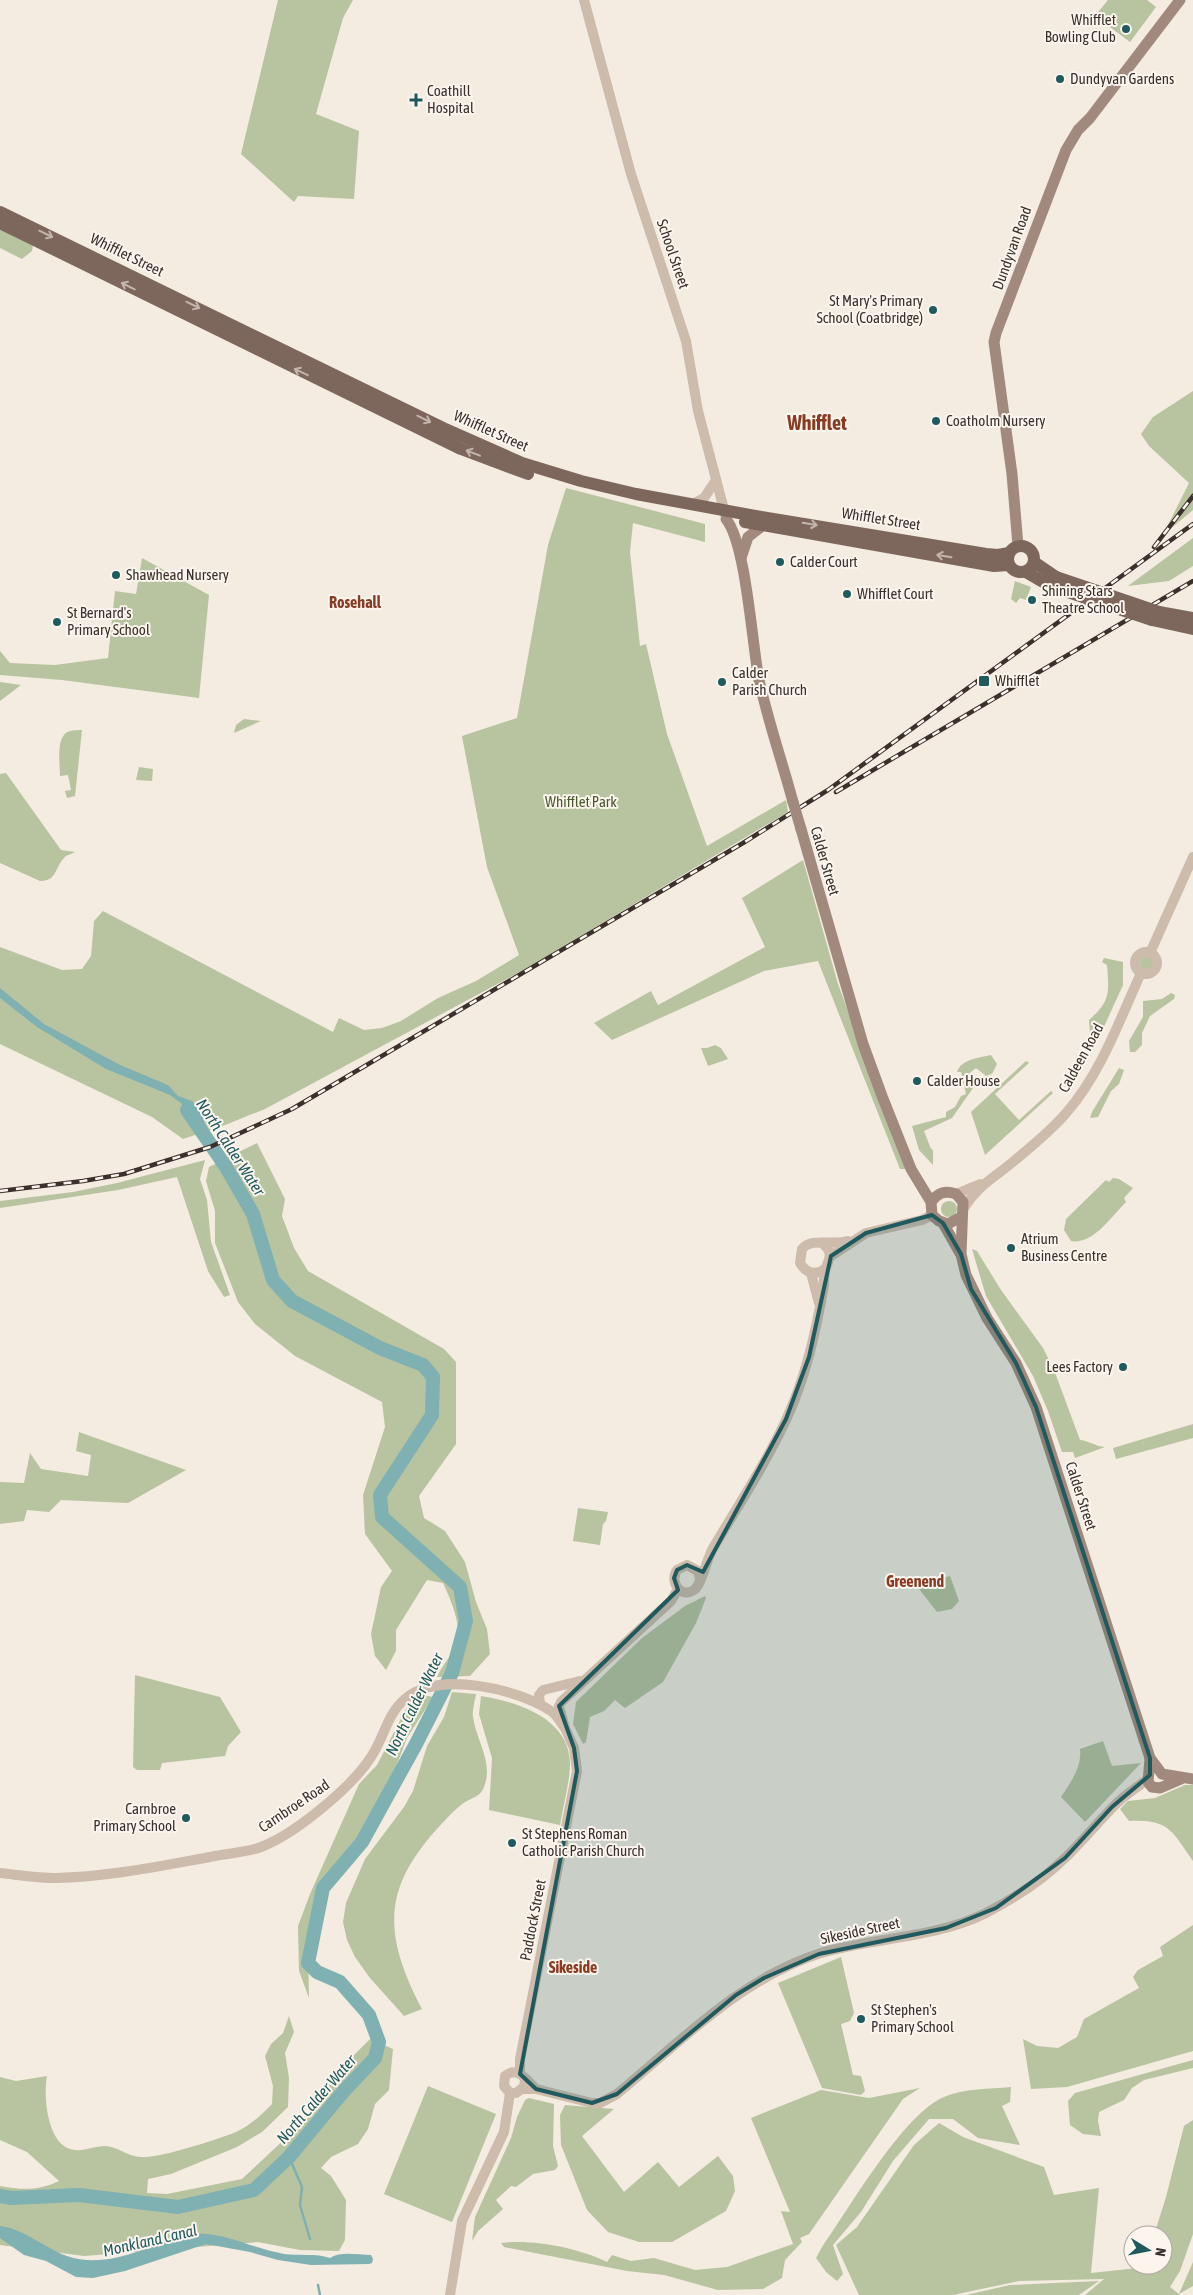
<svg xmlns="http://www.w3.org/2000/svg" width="1193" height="2295" viewBox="0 0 1193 2295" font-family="'Asap Condensed',sans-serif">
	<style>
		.green { fill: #b8c4a0 }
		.water { fill: #7fb0b2 }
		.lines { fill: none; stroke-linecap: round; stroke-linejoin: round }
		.stream { stroke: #7fb0b2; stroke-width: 2.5 }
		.river { stroke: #7fb0b2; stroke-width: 14 }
		.tertiary { stroke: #cdbbac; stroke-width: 10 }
		.secondary { stroke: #a18a7d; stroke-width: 11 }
		.primary { stroke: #7d675c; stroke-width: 12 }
		.rail-casing { stroke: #3b302b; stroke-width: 4.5 }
		.rail { stroke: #fbf5ee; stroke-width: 2.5; stroke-dasharray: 8; stroke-linecap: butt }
		.secondary-bridge { stroke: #a18a7d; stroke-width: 11 }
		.primary-bridge { stroke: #7d675c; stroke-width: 12 }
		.oneway { stroke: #c2b5ac }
		.marked { fill: #1f5a5e; fill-opacity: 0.2; stroke: #1f5a5e; stroke-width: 4; stroke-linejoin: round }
		.poi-dot { fill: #1f5a5e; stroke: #fbf5ee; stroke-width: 2 }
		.labels { text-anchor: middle; stroke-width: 4; stroke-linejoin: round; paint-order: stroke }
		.poi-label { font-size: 15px; fill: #3b302b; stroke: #fbf5ee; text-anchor: start }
		.street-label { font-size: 15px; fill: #3b302b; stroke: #fbf5ee }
		.park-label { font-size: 15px; fill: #4a5a2e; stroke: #fbf5ee }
		.neighbourhood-label { font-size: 16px; font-weight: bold; fill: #8c3b22; stroke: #fbf5ee }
		.water-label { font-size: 16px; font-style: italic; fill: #1f5a5e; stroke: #fbf5ee }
		.district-label { font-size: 20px; font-weight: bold; fill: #8c3b22; stroke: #fbf5ee }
	</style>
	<rect width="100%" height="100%" fill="#f4ebe1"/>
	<g class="green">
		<polygon points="278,0 353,0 343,18 316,114 359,131 354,199 298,196 294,202 241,154"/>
		<polygon points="1108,0 1147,0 1156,7 1130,42 1095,16"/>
		<polygon points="0,229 33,245 32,251 22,259 0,248"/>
		<polygon points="1193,391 1193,510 1163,535 1189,483 1149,446 1141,434 1153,417"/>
		<polygon points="566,488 705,524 705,542 633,523 630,552 640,646 646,644 667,734 707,846 786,800 788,812 529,967 265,1109 225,1125 183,1139 152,1117 0,1044 0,947 62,970 82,969 91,956 94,921 103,911 333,1032 339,1018 364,1030 382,1028 401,1021 438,998 476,981 519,955 487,867 462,736 517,718 548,545"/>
		<polygon points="1193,538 1193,566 1169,581 1128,586"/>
		<polygon points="142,558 209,595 199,698 62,680 0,675 0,651 10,663 55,665 108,658 115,591 136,594"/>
		<polygon points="1015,581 1031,587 1026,600 1020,598 1016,603 1011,599"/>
		<polygon points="0,682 21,685 0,701"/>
		<polygon points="244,719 261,721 234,733 236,725"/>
		<path d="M82 730 75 796 67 798 65 791 71 790 68 775 60 776C60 764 55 735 70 731 73 730 79 730 82 730Z"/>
		<polygon points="139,767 153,769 152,781 136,780"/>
		<path d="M6 773 61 850 75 852C72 854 66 855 64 858 54 869 57 881 40 881L0 863V774Z"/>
		<polygon points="803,860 838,984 906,1169 900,1169 818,961 764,971 612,1040 594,1023 651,991 658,1005 765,947 742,898"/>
		<circle cx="1148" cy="963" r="8"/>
		<path d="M1104 958 1123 962V985L1102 1031 1096 1029 1090 1034 1089 1020C1111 1001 1109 992 1107 965L1102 962Z"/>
		<polygon points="1171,993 1175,995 1174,999 1150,1016 1142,1033 1142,1045 1135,1052 1130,1052 1129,1041 1143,1017 1143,1001 1162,999"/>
		<polygon points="715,1045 721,1048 728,1059 708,1066 701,1048 707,1048"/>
		<path d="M991 1055 997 1064 992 1074 986 1076 976 1068 966 1076 972 1083 973 1088 952 1118 924 1131 931 1149 933 1150V1165L919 1150 912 1126 946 1117V1112L955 1107 961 1096 966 1094 961 1072H957C961 1059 979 1058 991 1055Z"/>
		<polygon points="1026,1061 1029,1063 995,1094 1019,1120 1051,1091 1053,1093 985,1155 971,1112"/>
		<polygon points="1119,1068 1124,1070 1119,1084 1111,1091 1098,1117 1090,1118 1092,1112"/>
		<path d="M257 1143 285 1199 282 1216 294 1248 308 1271 444 1349 456 1362V1444L419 1496 424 1518 445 1531 465 1562 476 1602 487 1629 490 1654 470 1676 437 1677C442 1666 450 1657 455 1647 464 1628 451 1601 443 1583L427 1580 396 1630V1651L386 1670 375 1656 371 1634 381 1587 392 1571 365 1534 363 1495 385 1427 382 1402 295 1356 255 1324 238 1302 215 1243V1211L206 1181 209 1167Z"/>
		<polygon points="205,1160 200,1179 207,1200 211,1242 230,1295 224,1297 208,1271 177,1177 118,1190 0,1208 0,1201 73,1192 117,1183"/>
		<path d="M1113 1178 1119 1179 1133 1188 1124 1198 1126 1202C1111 1217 1093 1245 1071 1241L1064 1230 1066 1219 1106 1180 1109 1182Z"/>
		<circle cx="949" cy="1209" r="8"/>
		<path d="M972 1249 977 1251 1001 1290 1043 1348 1054 1370 1080 1440C1090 1441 1094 1446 1105 1447L1075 1458 1073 1452H1062L1048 1411 1033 1376 986 1296Z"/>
		<polygon points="1193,1424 1193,1438 1116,1459 1113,1448"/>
		<polygon points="79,1432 186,1470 128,1503 61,1500 49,1512 27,1510 24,1521 0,1524 0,1482 24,1483 30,1453 41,1469 88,1476 91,1455 76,1451"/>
		<polygon points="578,1508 608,1512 606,1521 603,1524 600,1545 573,1541"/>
		<polygon points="950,1576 959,1601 952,1609 937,1612 916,1585"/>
		<polygon points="705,1596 706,1598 696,1623 663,1682 625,1708 615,1700 604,1711 590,1717 586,1742 583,1744 573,1724 576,1702 642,1638 685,1606"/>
		<polygon points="135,1675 220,1697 241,1732 228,1746 225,1756 162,1763 160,1770 137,1770 133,1767"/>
		<path d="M452 1692 476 1694C475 1701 472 1710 473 1717 476 1740 494 1763 484 1787 480 1798 469 1798 461 1805 457 1808 453 1812 450 1815 384 1882 379 1927 422 2009L404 2016 370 1978 355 1957 347 1940 343 1922 346 1903 365 1859 404 1807 413 1791 427 1746 444 1717Z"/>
		<polygon points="423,1695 433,1697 407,1738 394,1772 365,1833 328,1876 314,1921 308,1950 309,1998 299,1971 298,1926 310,1894 359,1784 377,1765 406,1709"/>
		<path d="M481 1696C518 1702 569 1718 570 1763 570 1783 563 1805 560 1825L489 1810 492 1758 479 1714Z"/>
		<path d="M1103 1741 1112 1766 1141 1763 1085 1822 1061 1797C1071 1782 1082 1767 1080 1749Z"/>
		<path d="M1185 1785H1193V1861C1172 1831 1169 1819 1129 1821L1120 1809 1128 1801 1155 1798Z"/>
		<polygon points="1193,1925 1193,2051 1067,2087 1031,2089 1023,2039 1037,2046 1058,2048 1077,2037 1084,2019 1139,1988 1133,1977 1138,1970 1163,1956 1160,1947"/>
		<polygon points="841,1957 854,2013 850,2021 841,2024 853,2075 861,2076 865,2091 861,2095 822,2088 778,1983"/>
		<path d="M289 2016 294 2032 285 2053 289 2078 288 2107 262 2132 237 2147 171 2174 148 2179 147 2193 167 2194 242 2179 289 2135 297 2119 312 2111 332 2077 370 2039 393 2049 389 2090 375 2104 368 2129 358 2144 331 2157 321 2168 331 2176 346 2200 345 2240 339 2251 300 2250 258 2242 84 2256 0 2245V2186C23 2190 37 2191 59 2181L27 2152 0 2140V2077L16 2081 47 2076C43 2096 47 2148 75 2150 85 2151 95 2146 105 2146 117 2146 128 2157 141 2157 157 2159 219 2139 236 2132 250 2126 262 2114 272 2104L273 2086 265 2056 271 2044 283 2033Z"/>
		<polygon points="1193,2060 1193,2068 1144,2080 1132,2088 1124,2100 1099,2112 1098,2121 1101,2136 1083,2134 1070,2125 1068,2101 1075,2093"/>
		<polygon points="428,2086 496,2114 452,2222 384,2194"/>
		<path d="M1011 2087 1010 2102 1002 2106 1020 2145 978 2138 953 2119H929L893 2161 861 2212 833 2245 843 2274 837 2281 826 2272 816 2258 822 2247C849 2209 903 2114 944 2097 965 2088 989 2089 1011 2087Z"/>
		<path d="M920 2088 903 2099 809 2234 800 2238 802 2242 785 2260 782 2278 763 2289 718 2290 664 2275 627 2271 504 2247 501 2243C533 2239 579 2248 607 2262L612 2255 631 2261 654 2258 695 2270 727 2267 793 2244 781 2211 790 2212 751 2118 821 2090 869 2098Z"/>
		<polygon points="529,2098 554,2104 553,2146 558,2166 555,2170 533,2174 516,2187 511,2186 496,2200 503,2209 478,2231 472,2241 475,2217 511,2138 517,2117 525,2100"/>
		<polygon points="565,2105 614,2109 582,2136 624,2192 658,2162 679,2187 718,2156 733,2176 735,2191 726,2211 672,2242 639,2242 608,2232 587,2210 561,2145 560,2115"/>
		<polygon points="1193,2120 1193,2234 1180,2271 1170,2287 1179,2294 1193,2262 1193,2286 1179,2294 1180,2295 1085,2295 1104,2279 1019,2281 953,2295 859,2295 836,2245 857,2227 914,2145 939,2123 963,2137 1044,2167 1054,2195 1099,2188 1091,2273 1147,2267 1148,2265 1163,2265 1163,2235 1154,2235 1166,2197 1184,2126"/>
		<polygon points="1099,2281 1079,2295 966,2295 1010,2285"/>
	</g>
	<g class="water">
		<polygon points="0,988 44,1024 120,1065 168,1085 178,1096 192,1101 203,1114 205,1121 196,1127 186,1114 181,1103 170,1095 106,1069 37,1027 0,998"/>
		<path d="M0 2226C25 2229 44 2248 67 2256 107 2270 149 2246 187 2234 222 2230 250 2248 284 2254 298 2256 316 2253 330 2258 342 2251 357 2255 371 2255L373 2259 372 2263 369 2264 311 2265 278 2260 250 2252 206 2244 125 2271 93 2278 76 2277 46 2261 24 2255 0 2238Z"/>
	</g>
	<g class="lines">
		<g class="stream">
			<polyline points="289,2157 302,2187 300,2205 310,2239"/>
			<polyline points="318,2285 320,2295"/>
		</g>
		<polyline class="river" points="0,2196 11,2198 79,2195 178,2207 254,2190 289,2157 343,2092 375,2058 379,2042 369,2015 340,1982 317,1972 308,1963 323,1888 362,1842 416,1744 452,1673 466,1621 460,1587 382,1517 380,1495 432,1415 433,1377 423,1365 380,1348 292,1301 273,1280 253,1214 226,1167 187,1110"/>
		<g class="tertiary">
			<polyline points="584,0 631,174 686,341 698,411 726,517"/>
			<polyline points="693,504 704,498 716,480"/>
			<circle cx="1146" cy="963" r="11"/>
			<polyline points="1150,953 1193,857"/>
			<polyline points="956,1194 980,1184"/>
			<path d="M964 1208C978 1185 994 1178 1014 1161 1032 1146 1052 1130 1067 1112 1101 1073 1120 1019 1141 973"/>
			<polyline points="831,1256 866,1233 922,1220 932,1215"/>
			<path d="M825 1269C815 1276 806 1273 800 1263L802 1249C812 1237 832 1246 848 1241"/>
			<polyline points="811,1273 819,1303"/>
			<path d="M700 1579 698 1571 687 1565 677 1570C669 1582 681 1599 694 1590 702 1584 707 1558 713 1548 738 1506 765 1465 786 1420 806 1377 816 1331 824 1285 824 1281 824 1274 825 1270 829 1259 834 1253 823 1244"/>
			<polyline points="561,1702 671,1601 678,1589"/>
			<polyline points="540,1704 539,1695 543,1690 580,1681"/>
			<path d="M0 1873C19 1875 38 1878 56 1878 107 1877 160 1866 210 1857 226 1853 246 1853 261 1847 295 1834 352 1787 371 1757 384 1738 387 1714 405 1699 439 1670 518 1689 551 1711 556 1714 561 1723 565 1728"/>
			<polyline points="520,2074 520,2059 577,1771 574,1748 565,1728 559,1706"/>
			<path d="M525 2080 524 2087 516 2093H510L504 2086 505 2076C518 2065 527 2081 536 2089"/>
			<path d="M522 2089H536L592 2103H600L617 2094C680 2042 741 1978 821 1953 875 1937 934 1939 986 1913 1013 1899 1044 1879 1066 1857 1083 1841 1097 1823 1113 1807 1123 1796 1136 1788 1148 1779"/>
			<polyline points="450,2295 462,2221 504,2132 510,2093"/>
		</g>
		<g class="secondary">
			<path d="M726 519C746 543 752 644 759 680 768 721 782 761 793 802"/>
			<polyline points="1018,546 1012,474 994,342 996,333 1066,150 1078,130 1090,118 1180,0"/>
			<polyline points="741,558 748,537 762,526"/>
			<polyline points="801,829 863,1044 882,1096 911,1169 931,1202 932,1215 939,1221 948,1224 961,1217"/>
			<path d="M931 1202C938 1193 944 1190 956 1194L963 1202 961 1254 966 1275 987 1318 1016 1363 1036 1407 1150 1758 1162 1774 1193 1779"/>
			<polyline points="943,1223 960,1253"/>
			<polyline points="1150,1759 1148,1782 1152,1787 1160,1788 1181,1779"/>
		</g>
		<g class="primary">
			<polyline points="0,212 443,428 522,463 581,481 636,494 761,517 986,554 998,555 1009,553"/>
			<polyline points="0,223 461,449 528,474"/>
			<polyline points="745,522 994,566 1009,565"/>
			<circle cx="1021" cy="559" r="13"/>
			<polyline points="1034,562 1056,577"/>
			<polyline points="1026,572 1050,586"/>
			<polyline points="1159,612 1193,618"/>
			<polyline points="1152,620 1193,629"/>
		</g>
		<defs>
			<g id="rail">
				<polyline points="1154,547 1193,496"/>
				<polyline points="836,792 1193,581"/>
				<polyline points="0,1191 83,1181 124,1174 210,1147 292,1109 743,843 828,790 1193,524"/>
			</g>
		</defs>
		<use href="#rail" class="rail-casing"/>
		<use href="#rail" class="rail"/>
		<polyline class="secondary-bridge" points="793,802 801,829"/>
		<g class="primary-bridge">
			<polyline points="1056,577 1159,612"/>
			<polyline points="1050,586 1152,620"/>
		</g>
	</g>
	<defs><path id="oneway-shaft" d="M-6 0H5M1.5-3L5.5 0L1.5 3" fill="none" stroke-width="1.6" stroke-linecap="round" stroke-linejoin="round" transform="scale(1.25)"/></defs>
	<g class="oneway">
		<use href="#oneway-shaft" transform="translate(46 234) rotate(26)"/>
		<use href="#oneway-shaft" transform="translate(128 286) rotate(-154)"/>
		<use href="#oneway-shaft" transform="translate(193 305) rotate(26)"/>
		<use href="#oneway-shaft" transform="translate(301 372) rotate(-155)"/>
		<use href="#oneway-shaft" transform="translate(424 419) rotate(26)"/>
		<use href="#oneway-shaft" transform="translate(473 453) rotate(-159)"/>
		<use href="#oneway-shaft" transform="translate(810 524) rotate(9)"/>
		<use href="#oneway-shaft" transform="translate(944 556) rotate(-171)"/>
	</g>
	<path class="marked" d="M932 1215 943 1223 961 1254 971 1289 1016 1363 1036 1407 1150 1758V1775L1112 1807 1065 1858 996 1908 946 1928 819 1954 764 1978 736 1995 617 2094 592 2103 536 2089 520 2074 577 1771 574 1748 559 1706 678 1590 674 1578 677 1570 687 1565 703 1572 786 1419 809 1357 831 1256 866 1233Z"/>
	<g class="poi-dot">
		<circle cx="1126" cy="29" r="5"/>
		<circle cx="1060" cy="79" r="5"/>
		<path d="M413.5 92.5h5v5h5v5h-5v5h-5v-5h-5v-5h5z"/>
		<circle cx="933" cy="310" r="5"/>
		<circle cx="936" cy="421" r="5"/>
		<circle cx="780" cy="562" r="5"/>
		<circle cx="116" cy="575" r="5"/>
		<circle cx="847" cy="594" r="5"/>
		<circle cx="1032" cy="600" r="5"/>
		<circle cx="57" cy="622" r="5"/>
		<rect x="978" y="675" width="12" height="12" rx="2.5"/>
		<circle cx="722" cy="682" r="5"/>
		<circle cx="917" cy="1081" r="5"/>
		<circle cx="1011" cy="1248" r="5"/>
		<circle cx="1123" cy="1367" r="5"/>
		<circle cx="186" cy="1818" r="5"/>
		<circle cx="512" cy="1843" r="5"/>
		<circle cx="861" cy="2019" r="5"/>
	</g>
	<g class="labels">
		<g class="poi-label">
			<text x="1116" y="25" text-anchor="end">Whifflet<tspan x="1116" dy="17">Bowling Club</tspan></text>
			<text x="1070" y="84">Dundyvan Gardens</text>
			<text x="427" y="96">Coathill<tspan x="427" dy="17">Hospital</tspan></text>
			<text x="923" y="306" text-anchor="end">St Mary's Primary<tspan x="923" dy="17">School (Coatbridge)</tspan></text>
			<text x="946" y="426">Coatholm Nursery</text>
			<text x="790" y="567">Calder Court</text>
			<text x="126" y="580">Shawhead Nursery</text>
			<text x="1042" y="596">Shining Stars<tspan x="1042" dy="17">Theatre School</tspan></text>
			<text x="857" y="599">Whifflet Court</text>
			<text x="67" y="618">St Bernard's<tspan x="67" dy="17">Primary School</tspan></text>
			<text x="732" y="678">Calder<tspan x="732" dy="17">Parish Church</tspan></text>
			<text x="995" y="686">Whifflet</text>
			<text x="927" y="1086">Calder House</text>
			<text x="1021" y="1244">Atrium<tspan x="1021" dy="17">Business Centre</tspan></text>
			<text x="1113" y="1372" text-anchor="end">Lees Factory</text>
			<text x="176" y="1814" text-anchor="end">Carnbroe<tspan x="176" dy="17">Primary School</tspan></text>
			<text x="522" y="1839">St Stephens Roman<tspan x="522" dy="17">Catholic Parish Church</tspan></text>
			<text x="871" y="2015">St Stephen's<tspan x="871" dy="17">Primary School</tspan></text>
		</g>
		<g class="street-label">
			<text transform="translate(1012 248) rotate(-70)" y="5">Dundyvan Road</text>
			<text transform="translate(673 254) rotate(71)" y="5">School Street</text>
			<text transform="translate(127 255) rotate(26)" y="5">Whifflet Street</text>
			<text transform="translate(491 431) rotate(24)" y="5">Whifflet Street</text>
			<text transform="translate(881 519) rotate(9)" y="5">Whifflet Street</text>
			<text transform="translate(825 861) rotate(74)" y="5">Calder Street</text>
			<text transform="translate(1081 1058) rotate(-61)" y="5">Caldeen Road</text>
			<text transform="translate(1081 1496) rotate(72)" y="5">Calder Street</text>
			<text transform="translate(294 1806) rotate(-34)" y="5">Carnbroe Road</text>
			<text transform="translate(533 1920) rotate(-79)" y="5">Paddock Street</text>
			<text transform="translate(860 1931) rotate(-12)" y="5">Sikeside Street</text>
		</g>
		<g class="park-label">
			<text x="581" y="807">Whifflet Park</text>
		</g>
		<g class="neighbourhood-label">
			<text x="355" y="608">Rosehall</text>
			<text x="915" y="1587">Greenend</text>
			<text x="573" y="1973">Sikeside</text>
		</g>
		<g class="water-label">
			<text transform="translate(231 1147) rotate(57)" y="6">North Calder Water</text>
			<text transform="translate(414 1704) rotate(-64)" y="6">North Calder Water</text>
			<text transform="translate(316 2099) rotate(-49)" y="6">North Calder Water</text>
			<text transform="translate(150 2240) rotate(-13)" y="6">Monkland Canal</text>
		</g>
		<g class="district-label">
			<text x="817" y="430">Whifflet</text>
		</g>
	</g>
	<g transform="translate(1148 2250) rotate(100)"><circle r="24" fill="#fbf5ee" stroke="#aea6a0"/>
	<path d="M0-4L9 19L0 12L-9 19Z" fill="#1f5a5e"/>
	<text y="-8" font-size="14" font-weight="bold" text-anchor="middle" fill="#3b302b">N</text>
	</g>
</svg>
